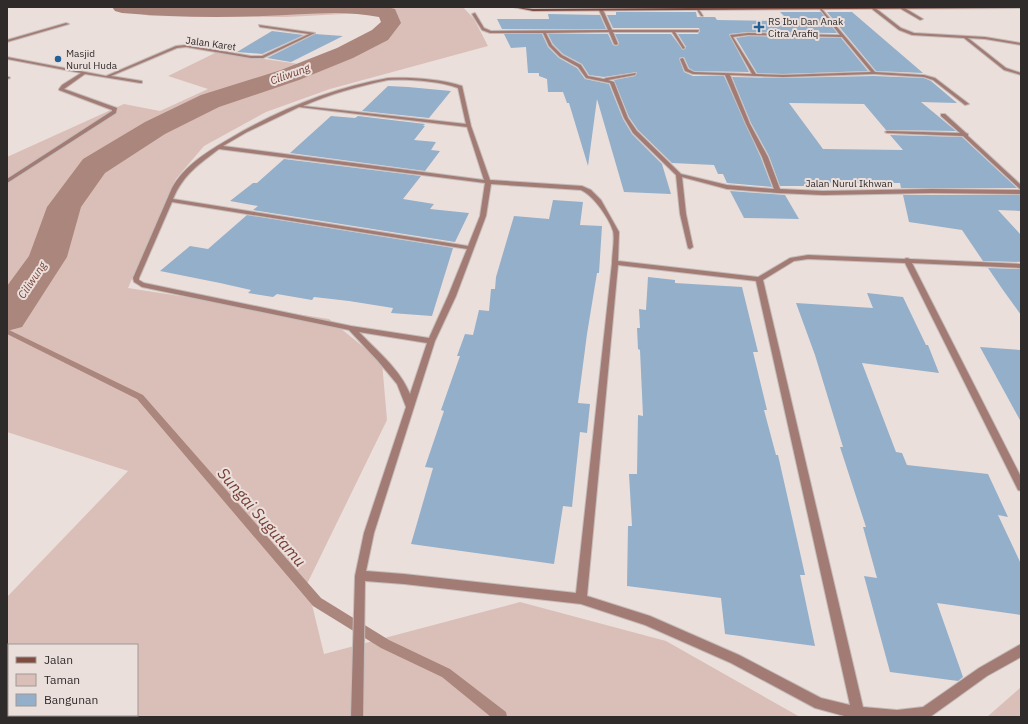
<svg xmlns="http://www.w3.org/2000/svg" width="1028" height="724" viewBox="0 0 1028 724" font-family="'IBM Plex Sans',sans-serif">
	<style>
		.green { fill: #dabfb8; fill-rule: evenodd }
		.lines { fill: none; stroke-linecap: round; stroke-linejoin: round }
		.stream { fill: #ab867d; fill-rule: evenodd }
		.river { fill: #ab867d; fill-rule: evenodd }
		.building { fill: #94afc9 }
		.service-casing { stroke: #c5bbb8; stroke-width: 2 }
		.minor-casing { stroke: #c5bbb8; stroke-width: 2 }
		.secondary-casing { stroke: #c5bbb8; stroke-width: 2 }
		.service { fill: #a27c74; fill-rule: evenodd }
		.minor { fill: #a27c74; fill-rule: evenodd }
		.secondary { fill: #804c40; fill-rule: evenodd }
		.poi-dot { fill: #226197; stroke: #ebdfdc; stroke-width: 1.5 }
		.labels { text-anchor: middle; stroke-width: 4; stroke-linejoin: round; paint-order: stroke }
		.far-poi-label { font-size: 10px; fill: #2f2b2a; stroke: #ebdfdc; text-anchor: start }
		.far-street-label { font-size: 10px; fill: #2f2b2a; stroke: #ebdfdc }
		.far-water-label { font-size: 11px; font-style: italic; fill: #764035; stroke: #ebdfdc }
		.near-water-label { font-size: 16px; font-style: italic; fill: #764035; stroke: #ebdfdc }
	</style>
	<rect width="100%" height="100%" fill="#ebdfdc"/>
	<g class="green">
		<path d="M111 7H463L474 19 488 46 330 89 266 112 204 146 176 179 128 288 329 319 382 362 387 420 307 584 324 654 520 602 666 641 800 717H7V597L128 471 7 432V157L124 104 160 111 208 89 168 76 217 52 313 66 389 25 386 17 364 13 286 17 150 16ZM9 645H137V715H9Z"/>
		<polygon points="1021,687 1021,717 987,717"/>
	</g>
	<g class="lines">
		<polygon class="stream" points="7,329 143,395 321,598 389,640 450,669 506,712 507,717 491,717 442,677 381,648 313,606 137,399 7,334"/>
		<path class="river" d="M112 7H387L395 9 401 23 388 40 353 58 299 80 219 107 165 134 105 173 81 207 67 257 22 327 7 331V286L29 256 47 207 83 159 145 122 201 95 281 70 337 48 372 30 381 22 379 17C341 9 302 15 263 16 216 18 169 17 122 13L115 11Z"/>
	</g>
	<g class="building">
		<polygon points="616,12 696,12 697,17 715,17 717,20 789,21 780,12 821,12 837,33 748,32 729,34 749,72 694,71 689,68 684,57 679,58 684,72 693,76 724,76 761,158 772,187 727,183 723,174 718,174 714,165 672,163 638,130 629,117 614,80 635,76 637,72 604,77 589,75 582,64 563,54 553,44 548,34 608,34 613,45 617,46 619,43 615,34 671,34 683,50 686,47 678,34 698,34 700,31 699,28 613,28 607,15 616,15"/>
		<polygon points="827,12 852,12 923,73 876,71"/>
		<polygon points="548,14 600,15 606,29 502,29 497,19 549,19"/>
		<polygon points="272,31 304,35 262,54 237,52"/>
		<polygon points="315,34 343,36 291,62 267,58"/>
		<polygon points="504,34 542,34 548,47 559,58 577,68 585,79 609,84 623,119 632,134 662,164 671,194 624,192 597,99 588,166 569,103 567,103 563,92 548,92 547,79 539,76 539,73 528,73 526,47 511,48"/>
		<polygon points="748,36 841,38 868,71 783,74 757,73 736,38"/>
		<polygon points="874,76 924,78 931,81 957,103 921,102 956,131 886,130 864,104 789,103 823,149 903,150 890,135 962,137 1017,188 901,188 900,183 821,183 823,186 780,186 769,156 751,123 732,77 783,78"/>
		<polygon points="388,86 408,87 451,91 429,118 362,111"/>
		<polygon points="331,116 355,118 358,116 425,124 423,126 425,126 414,140 436,142 431,150 440,151 425,171 290,153"/>
		<polygon points="284,159 421,176 403,199 434,204 430,209 469,213 455,242 253,210 258,206 230,201 253,183 257,183"/>
		<polygon points="730,191 785,195 799,219 744,218"/>
		<polygon points="903,195 1021,195 1021,211 998,210 1021,235 1021,262 983,261 962,230 909,222"/>
		<polygon points="553,200 583,202 580,225 602,226 599,273 597,273 587,334 578,403 590,404 587,433 580,432 572,507 563,506 554,564 411,544 433,468 425,467 444,411 441,410 460,356 457,356 465,334 473,335 479,310 489,311 491,289 495,289 496,277 514,216 549,219"/>
		<polygon points="247,215 453,248 432,316 391,313 393,308 349,301 314,297 312,300 277,294 273,297 248,293 251,290 220,283 160,271 190,246 208,249"/>
		<polygon points="988,268 1021,269 1021,315 1003,290"/>
		<polygon points="648,277 675,280 675,283 742,287 758,352 753,352 767,410 764,410 776,455 778,455 799,548 805,575 800,575 815,646 725,634 721,598 627,586 628,526 632,526 629,474 637,474 638,415 643,416 640,350 638,349 637,328 640,328 639,309 646,310"/>
		<polygon points="867,293 903,297 926,345 928,345 939,373 862,363 896,452 902,453 907,465 988,474 1008,517 998,515 1021,564 1021,615 937,603 963,677 958,681 890,672 864,576 877,578 863,527 866,527 840,447 843,447 815,355 796,303 873,308"/>
		<polygon points="980,347 1021,350 1021,422"/>
	</g>
	<g class="lines">
		<defs>
			<g id="service">
				<polygon points="901,7 903,7 923,19 920,20 901,9"/>
				<polygon points="696,8 698,8 703,16 701,16"/>
			</g>
			<g id="minor">
				<polygon points="872,7 874,7 901,28 914,33 985,37 1021,43 1021,45 985,39 968,38 1006,68 1021,73 1021,75 1004,70 964,38 912,35 899,30 872,9"/>
				<path d="M819 8H821L875 72 924 75 935 78 969 104 965 105 933 80 924 77 874 74 783 77 730 75 750 124 768 157 780 189 823 191 932 189 1021 190V194L932 193 823 195 778 193 727 189 682 177 686 214 693 247 690 249 688 248 680 214 676 175 633 133 624 118 610 83 586 78 578 67 560 57 549 46 543 33H490L482 30 472 14 475 13 484 28 491 31 608 30 599 10 601 9 603 10 612 30H699L698 32H675L685 48 683 49 672 32H613L618 44 616 45 614 44 609 32 546 33 552 45 562 55 581 65 588 76 604 79 606 78 636 73 635 75 608 80 614 82 628 118 637 131 681 174 727 185 774 189 762 157 746 124 725 75 693 74 685 71 680 59 683 58 688 69 694 72 752 74 730 35 748 33 840 35ZM748 35 842 37 871 72 783 75 756 74 733 37Z"/>
				<polygon points="66,23 69,24 7,42 7,40"/>
				<polygon points="259,25 315,33 263,58 251,58 186,47 177,48 111,76 142,81 142,83 140,83 85,74 64,89 117,108 116,113 7,183 7,179 112,111 112,110 59,90 59,89 62,85 81,73 7,59 7,57 106,76 176,46 186,45 251,56 262,56 309,34 260,27"/>
				<polygon points="7,77 9,77 10,78 7,79"/>
				<path d="M388 78C409 77 442 79 462 86L471 126 490 180 582 186 591 190 601 200 619 232 618 261 758 277 790 258 808 255 904 259 907 258 910 259 1021 264V268L912 263 1021 477V491L1018 490 905 263 808 259 794 261 763 280 863 707 897 710 923 707 979 668 1021 644V657L987 676 930 717H848L815 708 731 663 645 625 581 604 404 584 365 581 363 717H351L355 576 364 533 406 407 397 384 378 361 349 330 142 287 134 282 133 278 172 188C184 166 208 151 229 139 278 110 332 88 388 78ZM388 80C408 79 440 81 458 88L466 124 303 106C330 94 359 86 388 80ZM299 107 467 127 484 180 223 146 247 132ZM219 149 485 183 480 216 468 246 173 199C183 175 199 164 219 149ZM491 184 581 190C593 195 609 218 613 231 615 239 612 254 612 263L576 593 404 574 366 571 374 533 435 341 456 296 486 216ZM172 202 467 249 448 296 429 338 351 326 144 283 139 280V278ZM618 265 756 281 850 705 821 698 739 655 650 616 587 596ZM359 332 427 343 410 394C400 369 377 351 359 332Z"/>
				<polygon points="941,114 945,114 966,133 968,134 968,136 1021,185 1021,190 963,136 887,133 885,132 887,131 960,133 941,116"/>
			</g>
			<polygon id="secondary" points="513,7 533,9 862,7 1021,8 533,11"/>
		</defs>
		<use href="#service" class="service-casing"/>
		<use href="#minor" class="minor-casing"/>
		<use href="#secondary" class="secondary-casing"/>
		<use href="#service" class="service"/>
		<use href="#minor" class="minor"/>
		<use href="#secondary" class="secondary"/>
	</g>
	<g class="poi-dot">
		<path d="M757 21h4v4h4v4h-4v4h-4v-4h-4v-4h4z"/>
		<circle cx="58" cy="59" r="4"/>
	</g>
	<g class="labels">
		<g class="far-poi-label">
			<text x="768" y="25">RS Ibu Dan Anak<tspan x="768" dy="12">Citra Arafiq</tspan></text>
			<text x="66" y="57">Masjid<tspan x="66" dy="12">Nurul Huda</tspan></text>
		</g>
		<g class="far-street-label">
			<text transform="translate(211 43) rotate(8)" y="4">Jalan Karet</text>
			<text x="849" y="187">Jalan Nurul Ikhwan</text>
		</g>
		<g class="far-water-label">
			<text transform="translate(290 74) rotate(-20)" y="4">Ciliwung</text>
			<text transform="translate(32 280) rotate(-56)" y="4">Ciliwung</text>
		</g>
		<g class="near-water-label">
			<text transform="translate(262 517) rotate(49)" y="6">Sungai Sugutamu</text>
		</g>
	</g>
	<rect width="1028" height="724" fill="none" stroke="#2f2b2a" stroke-width="16"/>
	<rect x="8" y="644" width="130" height="72" fill="#ebdfdc" stroke="#a09795"/>
	<rect x="16" y="657" width="20" height="6" fill="#804c40" stroke="#a09795"/>
	<text x="44" y="664" font-size="12" fill="#2f2b2a">Jalan</text>
	<rect x="16" y="674" width="20" height="12" fill="#dabfb8" stroke="#a09795"/>
	<text x="44" y="684" font-size="12" fill="#2f2b2a">Taman</text>
	<rect x="16" y="694" width="20" height="12" fill="#94afc9" stroke="#a09795"/>
	<text x="44" y="704" font-size="12" fill="#2f2b2a">Bangunan</text>
</svg>
